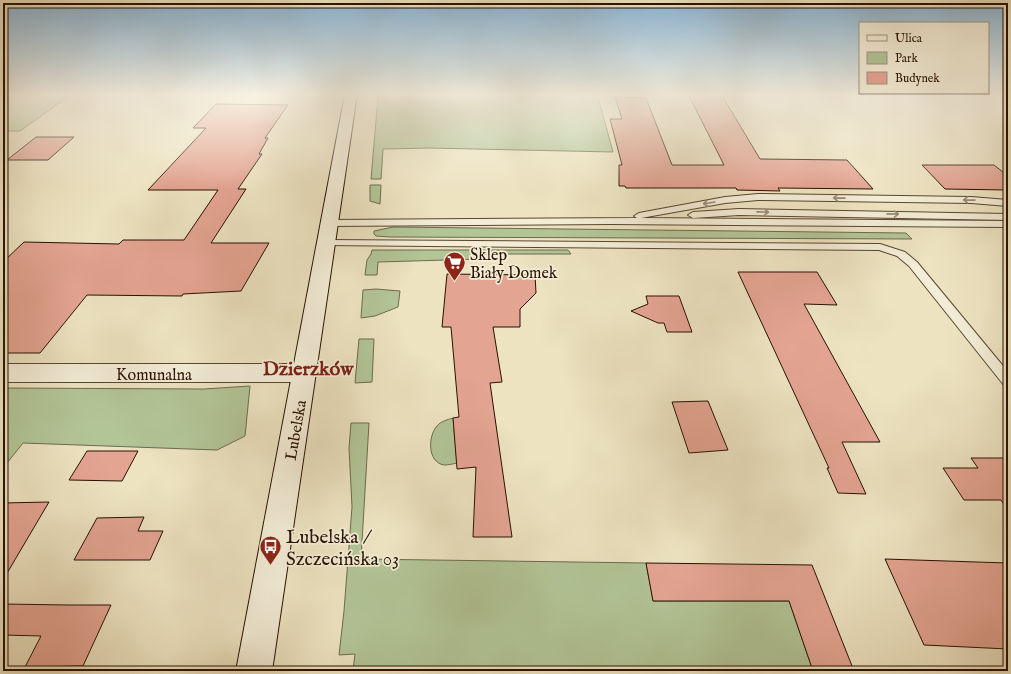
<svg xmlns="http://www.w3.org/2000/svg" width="1011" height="674" viewBox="0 0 1011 674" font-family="'IM FELL English',serif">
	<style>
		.green { fill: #b2c597; stroke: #6d6b4c }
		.building { fill: #e4a492; stroke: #281100 }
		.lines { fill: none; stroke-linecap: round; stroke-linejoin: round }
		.service-casing { stroke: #594630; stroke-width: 2 }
		.minor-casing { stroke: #594630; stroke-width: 2 }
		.secondary-casing { stroke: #281100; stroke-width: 2 }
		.service { fill: #f3edd7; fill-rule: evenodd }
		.minor { fill: #f3edd7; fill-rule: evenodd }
		.secondary { fill: #f3edd7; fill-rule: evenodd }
		.oneway { stroke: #988a76 }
		.labels { text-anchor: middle; stroke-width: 3.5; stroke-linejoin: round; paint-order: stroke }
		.poi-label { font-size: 16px; fill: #281100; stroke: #f3edd7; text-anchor: start }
		.street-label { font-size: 16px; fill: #281100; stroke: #f3edd7 }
		.near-poi-label { font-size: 19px; fill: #281100; stroke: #f3edd7; text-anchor: start }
		.district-label { font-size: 20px; font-weight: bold; fill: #7a1f14; stroke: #f3edd7 }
	</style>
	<rect width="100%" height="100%" fill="#ede3c1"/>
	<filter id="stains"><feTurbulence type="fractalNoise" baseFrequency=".005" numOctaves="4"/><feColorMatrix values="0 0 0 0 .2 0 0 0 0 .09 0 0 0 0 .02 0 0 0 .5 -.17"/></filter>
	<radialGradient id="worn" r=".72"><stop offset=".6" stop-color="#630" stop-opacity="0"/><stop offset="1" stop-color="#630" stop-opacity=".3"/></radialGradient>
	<g class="green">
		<polygon points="3,94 72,94 20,131 3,131"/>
		<polygon points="597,94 613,152 429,148 383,149 381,179 371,179 378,97"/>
		<polygon points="370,185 381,185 380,204 370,201"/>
		<polygon points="393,227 906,233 912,239 391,237 376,236 374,234 374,231"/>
		<polygon points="372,250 568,250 571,254 486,254 480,259 378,262 377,275 365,275 367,260 371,254"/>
		<polygon points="376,289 400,291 398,307 375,316 361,318 363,290"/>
		<polygon points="359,339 374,339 372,382 355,383"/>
		<polygon points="250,386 245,436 217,450 23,443 3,468 3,388 204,389"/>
		<path d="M453 418 457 463C453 464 448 465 444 465 427 462 428 436 437 426 441 421 447 420 453 418Z"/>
		<polygon points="351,423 369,423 361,559 646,563 653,601 789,601 813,671 353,671 355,654 339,655 344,611 352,507 349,448"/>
	</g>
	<g class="building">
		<polygon points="688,94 721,94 760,159 847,160 873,189 778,188 780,191 737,190 736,188 626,188 625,186 619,186 619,165 622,165 610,119 622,119 615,97 646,98 672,165 724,165"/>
		<polygon points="216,104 288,105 265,138 268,138 259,154 262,154 238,189 246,189 211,243 269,243 241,291 183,294 182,296 87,295 40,353 3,353 3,262 24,242 119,244 123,240 184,240 218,190 148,190 206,128 193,128"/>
		<polygon points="36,137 74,137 48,160 7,160"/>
		<polygon points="922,165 994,165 1008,176 1008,190 945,189"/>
		<polygon points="738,272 817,272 837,305 804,304 880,442 842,442 866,494 838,493 827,468 829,468"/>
		<polygon points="447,274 535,275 536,293 520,309 520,327 493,327 502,382 490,383 512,537 473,537 476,467 457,469 453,418 459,417 451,327 442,327"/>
		<polygon points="646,296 679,296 692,332 667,332 664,323 658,323 631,311 648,304"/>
		<polygon points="708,401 728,450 689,453 672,402"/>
		<polygon points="87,451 138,451 122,481 69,480"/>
		<polygon points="971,458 1008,458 1008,511 1001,500 964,500 943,468 978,468"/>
		<polygon points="49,502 3,580 3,503"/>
		<polygon points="144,517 138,531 163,531 150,560 74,560 97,518"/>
		<polygon points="885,559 1008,563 1008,649 924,645"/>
		<polygon points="646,563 812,565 854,671 813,671 789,601 653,601"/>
		<polygon points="3,604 69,605 111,605 83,666 25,667 41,636 3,635"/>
	</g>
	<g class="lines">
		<defs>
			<g id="service">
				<polygon points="758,194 971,197 1008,200 1008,206 971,203 758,200 725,203 641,218 1008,221 1008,227 612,224 329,226 324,223 329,220 637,218 634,216 639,213 725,197"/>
				<polygon points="739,209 1008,214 1008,220 739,215 693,218 688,215 693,212"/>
				<polygon points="326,240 880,244 905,252 917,262 1008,372 1008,386 1003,384 909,266 897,256 879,250 322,245 321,243"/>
			</g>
			<polygon id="minor" points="3,364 305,364 313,367 317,373 313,379 305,382 3,382"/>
			<polygon id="secondary" points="345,94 357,94 272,671 236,671"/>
		</defs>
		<use href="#service" class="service-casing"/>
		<use href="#minor" class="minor-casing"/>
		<use href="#secondary" class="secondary-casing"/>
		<use href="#service" class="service"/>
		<use href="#minor" class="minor"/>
		<use href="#secondary" class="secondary"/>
	</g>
	<defs><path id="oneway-shaft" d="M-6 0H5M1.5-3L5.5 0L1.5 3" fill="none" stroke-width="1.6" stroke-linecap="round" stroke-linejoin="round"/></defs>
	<g class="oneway">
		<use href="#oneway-shaft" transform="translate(839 198) rotate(-179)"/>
		<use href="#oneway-shaft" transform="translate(969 200) rotate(-179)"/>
		<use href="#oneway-shaft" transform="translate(709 203) rotate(171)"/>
		<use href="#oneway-shaft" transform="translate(763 212) rotate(1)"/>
		<use href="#oneway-shaft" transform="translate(893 214) rotate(1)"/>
	</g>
	<linearGradient id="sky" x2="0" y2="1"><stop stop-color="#8bb7d8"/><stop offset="0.5" stop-color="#f7f2e3"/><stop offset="1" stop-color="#f7f2e3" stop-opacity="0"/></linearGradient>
	<rect width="1011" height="189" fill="url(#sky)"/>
	<defs>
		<symbol id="supermarket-pin" viewBox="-11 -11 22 30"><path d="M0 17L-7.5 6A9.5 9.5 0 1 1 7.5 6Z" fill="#8f2418" stroke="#f3edd7"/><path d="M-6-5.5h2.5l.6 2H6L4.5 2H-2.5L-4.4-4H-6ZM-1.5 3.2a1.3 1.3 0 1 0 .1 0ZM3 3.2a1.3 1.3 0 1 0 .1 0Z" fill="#fff"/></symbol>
		<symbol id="bus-pin" viewBox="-11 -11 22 30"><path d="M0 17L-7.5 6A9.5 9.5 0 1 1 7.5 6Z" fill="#8f2418" stroke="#f3edd7"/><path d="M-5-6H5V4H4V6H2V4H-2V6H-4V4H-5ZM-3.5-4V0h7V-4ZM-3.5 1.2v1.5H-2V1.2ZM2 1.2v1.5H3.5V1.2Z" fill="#fff"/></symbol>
	</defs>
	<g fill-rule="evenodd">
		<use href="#supermarket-pin" x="442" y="250" width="25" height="34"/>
		<use href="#bus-pin" x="258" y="534" width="25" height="34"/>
	</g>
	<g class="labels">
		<g class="poi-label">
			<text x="470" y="260">Sklep<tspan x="470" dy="18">Biały Domek</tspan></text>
		</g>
		<g class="street-label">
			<text x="154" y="380">Komunalna</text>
			<text transform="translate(295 430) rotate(-80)" y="6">Lubelska</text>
		</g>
		<g class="near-poi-label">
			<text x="286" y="543">Lubelska /<tspan x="286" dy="22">Szczecińska 03</tspan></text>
		</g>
		<g class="district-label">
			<text x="308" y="375">Dzierzków</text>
		</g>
	</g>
	<rect width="1011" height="674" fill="none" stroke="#ede3c1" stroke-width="16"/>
	<rect x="4" y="4" width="1003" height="666" fill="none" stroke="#281100" stroke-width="2"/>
	<rect x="8" y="8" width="995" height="658" fill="none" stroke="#281100"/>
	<rect x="859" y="22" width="130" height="72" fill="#f3edd7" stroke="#a29581"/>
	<rect x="867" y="35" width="20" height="6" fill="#f3edd7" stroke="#a29581"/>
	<text x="895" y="42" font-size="12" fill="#281100">Ulica</text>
	<rect x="867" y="52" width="20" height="12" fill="#b2c597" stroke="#a29581"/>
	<text x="895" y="62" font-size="12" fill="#281100">Park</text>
	<rect x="867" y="72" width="20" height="12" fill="#e4a492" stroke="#a29581"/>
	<text x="895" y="82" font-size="12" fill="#281100">Budynek</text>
	<rect width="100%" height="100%" filter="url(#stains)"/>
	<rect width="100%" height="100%" fill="url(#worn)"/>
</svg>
